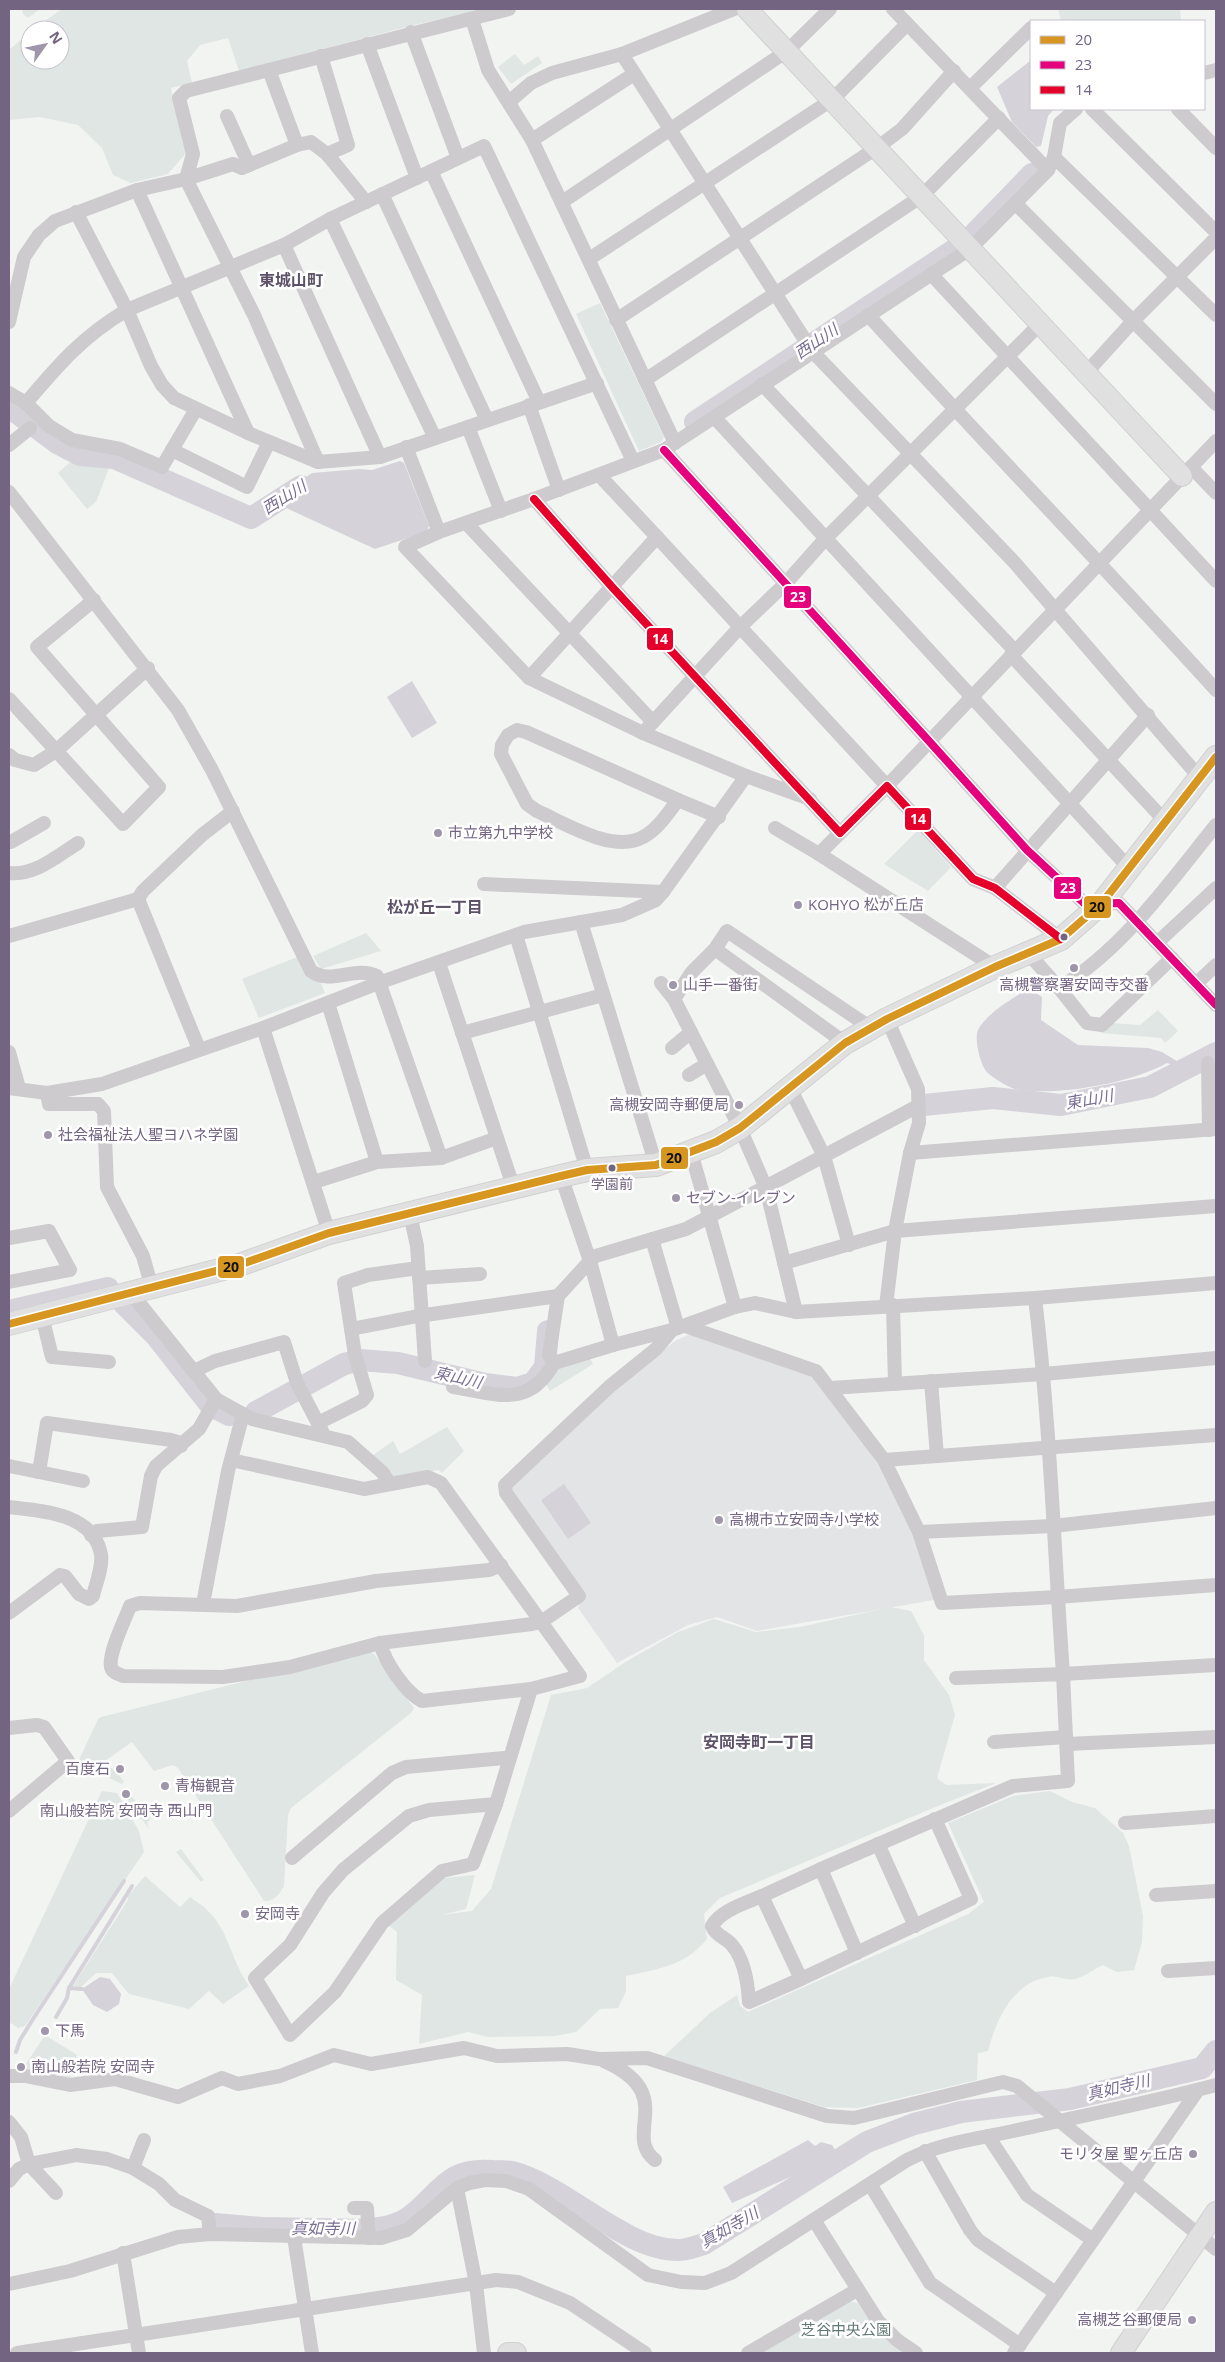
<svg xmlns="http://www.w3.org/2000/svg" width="1225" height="2362" viewBox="0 0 1225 2362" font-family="'Open Sans','Noto Sans JP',sans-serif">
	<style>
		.built { fill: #e3e4e5 }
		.green { fill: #dfe6e3 }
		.water { fill: #d5d2da }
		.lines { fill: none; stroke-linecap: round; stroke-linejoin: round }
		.stream { stroke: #d5d2da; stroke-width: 4 }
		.river { stroke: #d5d2da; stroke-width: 22 }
		.secondary-casing { stroke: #d1d0d2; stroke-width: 22 }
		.primary-casing { stroke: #d1d1d1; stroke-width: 24 }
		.street { stroke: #cdcbcd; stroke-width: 14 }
		.secondary { stroke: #e0e0e0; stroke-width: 20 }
		.primary { stroke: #e0e0e0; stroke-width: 22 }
		.bus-1-casing { stroke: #fff; stroke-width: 11 }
		.bus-2-casing { stroke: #fff; stroke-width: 11 }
		.bus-3-casing { stroke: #fff; stroke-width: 11 }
		.bus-1 { stroke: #d69620; stroke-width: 8 }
		.bus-2 { stroke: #e5007d; stroke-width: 8 }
		.bus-3 { stroke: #e4002b; stroke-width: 8 }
		.poi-dot { fill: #9f96a9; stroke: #fff; stroke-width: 2 }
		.bus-dot { fill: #736482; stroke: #fff; stroke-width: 2 }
		.labels { text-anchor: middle; stroke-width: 5; stroke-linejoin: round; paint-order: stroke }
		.bus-label { font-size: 14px; fill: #736482; stroke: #fff }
		.poi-label { font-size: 15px; fill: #736482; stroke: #fff; text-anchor: start }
		.park-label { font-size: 15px; fill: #627976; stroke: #fff }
		.neighbourhood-label { font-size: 16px; font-weight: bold; fill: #5d5267; stroke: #fff }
		.water-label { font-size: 16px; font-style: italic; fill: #7b6e94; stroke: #fff }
		.line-badge { stroke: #fff; stroke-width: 2 }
		.badge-label { font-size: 14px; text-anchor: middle; font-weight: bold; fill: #fff }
		.pale-badge-label { font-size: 14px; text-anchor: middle; font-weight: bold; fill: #111 }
	</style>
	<rect width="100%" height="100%" fill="#f2f4f2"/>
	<polygon class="built" points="688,1335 702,1336 806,1373 822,1384 884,1473 917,1543 934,1600 757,1631 717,1617 688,1625 617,1663 578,1608 583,1594 515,1497 512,1487 628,1378 675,1341"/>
	<g class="green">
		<polygon points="22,9 40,9 28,18 23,14"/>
		<polygon points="62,9 484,9 410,26 239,71 228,38 200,45 187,61 192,83 171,88 186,153 168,174 131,183 113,175 102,148 78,125 40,117 9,120 9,50 30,32 30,60 60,60 60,30 32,30"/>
		<polygon points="1058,9 1180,9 1181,21 1061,21"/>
		<polygon points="515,54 524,65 538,56 542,63 511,84 498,67"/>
		<polygon points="600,303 664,437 661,442 639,451 576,314"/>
		<polygon points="76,457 83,460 112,460 96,502 87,509 58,473"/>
		<polygon points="918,830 951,867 928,891 884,864"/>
		<polygon points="366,933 381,951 321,969 313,956"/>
		<path d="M297 957C304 970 308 977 321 983L325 993 259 1018 242 979Z"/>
		<polygon points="1158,1010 1178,1031 1165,1043 1161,1038 1101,1033 1111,1023 1140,1025"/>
		<polygon points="588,1355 593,1364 550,1391 546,1383 559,1367"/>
		<polygon points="447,1427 464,1451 442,1473 439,1470 392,1478 369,1458 393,1441 400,1454"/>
		<path d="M891 1607 911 1611 924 1635V1660L949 1695 955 1715 937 1778 946 1785 996 1783 933 1808 720 1898 704 1914 707 1939C685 1966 658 1969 626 1976V1991L618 2008 600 2009 576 2032 555 2036 488 2037 468 2032 419 2044 422 1995 396 1980 397 1932 388 1925 444 1878 475 1875 466 1909 441 1915 472 1911 491 1889 551 1695 587 1688 627 1661 678 1632 714 1619 756 1632 800 1627Z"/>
		<path d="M366 1651 374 1654 414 1708 411 1713 291 1808 288 1815 284 1886C280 1894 274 1902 264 1901L178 1768 173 1765 154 1771 132 1742 105 1761 124 1781 122 1784 90 1769 79 1760 98 1719 101 1717Z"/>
		<polygon points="102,1791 117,1793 139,1831 144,1852 25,2026 18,2028 9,2022 9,1989"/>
		<path d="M1050 1791 1072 1802 1095 1808 1123 1833 1129 1846 1143 1916 1142 1942 1134 1970 1117 1972 1103 1965C1094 1969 1084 1977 1075 1979 1067 1981 1057 1975 1048 1977 1012 1983 996 2020 988 2051L978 2053 977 2080 858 2108 824 2107 664 2056 710 2013 737 1995 740 2006 748 2012 968 1914 984 1902 948 1823 1013 1796Z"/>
		<polygon points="130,1795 151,1818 147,1823 150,1830 126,1798"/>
		<polygon points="181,1849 204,1880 201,1882 176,1852"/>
		<path d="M145 1876 180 1907 190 1897C196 1902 203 1905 208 1911 229 1931 232 1963 249 1986L223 2004 209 1991 189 2009 129 1994 112 1973H96L81 1987 73 1986 128 1900V1896Z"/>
		<polygon points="45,2035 77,2055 69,2081 20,2073"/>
		<polygon points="848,2301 858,2303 873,2326 904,2353 761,2353"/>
	</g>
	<g class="water">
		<polygon points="1031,60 1031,109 1054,109 1048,116 1041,146 1036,147 1012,122 997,87"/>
		<polygon points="400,461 404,463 429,526 426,532 375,549 271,501 312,473 359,469 372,470"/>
		<polygon points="412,681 437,723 412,738 387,697"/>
		<path d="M1029 988 1042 997 1041 1020 1078 1045 1148 1048 1162 1052 1185 1066 1183 1068 1167 1063C1132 1083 1055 1097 1015 1089 1008 1087 991 1077 986 1071 980 1064 973 1036 979 1028 991 1010 1012 999 1029 988Z"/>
		<polygon points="564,1484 591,1523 568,1539 541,1500"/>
		<polygon points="100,1977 110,1979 121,1994 119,2004 107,2012 93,2005 82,1989"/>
		<polygon points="808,2140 815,2146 821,2142 832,2145 836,2151 797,2174 732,2203 723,2187"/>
	</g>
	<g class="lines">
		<g class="stream">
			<polyline points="69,1988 82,1989"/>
			<polyline points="56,2017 67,1998 69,1988 132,1886"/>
			<polyline points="16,2052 20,2040 33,2019 124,1881"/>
		</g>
		<g class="river">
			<polyline points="973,235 1032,174"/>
			<polyline points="9,407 57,443 80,455 114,458 251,518 301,486"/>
			<polyline points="695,422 954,250"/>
			<polyline points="924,1105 993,1098 1061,1105 1150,1087 1216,1053"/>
			<polyline points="124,1304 156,1336 211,1406 229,1415"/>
			<polyline points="9,1311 108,1288"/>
			<polyline points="256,1412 344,1364 360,1360 398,1363 485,1384 517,1388 533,1383 545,1367 548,1331"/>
			<path d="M215 2224 263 2228 364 2230C378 2229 396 2226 408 2218 441 2194 445 2167 493 2171 499 2171 506 2171 512 2172 566 2186 624 2250 678 2250 687 2250 696 2246 704 2244L867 2142 914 2124 961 2112 1070 2099 1202 2068 1216 2051"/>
		</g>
		<defs>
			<g id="secondary">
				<polyline points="747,9 1182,476"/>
				<polyline points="508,2353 516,2353"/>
				<polyline points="1121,2353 1216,2212"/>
			</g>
			<polyline id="primary" points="9,1324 239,1265 329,1233 561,1176 587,1170 656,1165 716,1142 740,1128 845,1043 887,1019 995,967 1061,939 1102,903 1216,757"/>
		</defs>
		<use href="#secondary" class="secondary-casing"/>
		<use href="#primary" class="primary-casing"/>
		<g class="street">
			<polyline points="893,9 1048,170"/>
			<polyline points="472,19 488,70 532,140 675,443"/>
			<polyline points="411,32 458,158"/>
			<polyline points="367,44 417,178"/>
			<polyline points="622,54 812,351 1015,563 1200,778"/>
			<polyline points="321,56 348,145 327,154"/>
			<polyline points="269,70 297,145"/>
			<polyline points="1204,73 1216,70"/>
			<polyline points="970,88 1031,28"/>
			<polyline points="509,102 531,83 552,73 622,54 734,9"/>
			<polyline points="1092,109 1216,232"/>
			<polyline points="1178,109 1216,148"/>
			<polyline points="227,116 249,165"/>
			<polyline points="532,140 634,74"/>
			<polyline points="1054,157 1216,315"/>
			<polyline points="431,171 539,402"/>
			<polyline points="137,190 248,433"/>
			<polyline points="382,194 487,420"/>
			<polyline points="562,202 787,51 830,9"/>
			<polyline points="1016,204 1216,404"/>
			<polyline points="76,212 127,310 151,366 162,385 174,398 248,433 318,462 380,457 597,383"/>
			<polyline points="330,219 435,438"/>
			<polyline points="284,245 380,457"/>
			<polyline points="589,259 833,99 907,24"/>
			<polyline points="931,274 1216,581"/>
			<path d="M868 315C983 441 1102 564 1216 690"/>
			<polyline points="616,320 878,147 902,129 954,71"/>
			<polyline points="9,322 24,257 39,235 55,221 137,190 186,179 233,164 242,168 297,145 311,142 327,154 366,202"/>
			<polyline points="1086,373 1134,320 1216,238"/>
			<polyline points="645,380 922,196 999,118"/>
			<polyline points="762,384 1015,651"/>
			<polyline points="9,393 26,403 49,426 72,440 120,449 162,467 196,409"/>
			<path d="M26 403C59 364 83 336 127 310L284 245 330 219 484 146 633 461"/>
			<polyline points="529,405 559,490"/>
			<polyline points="715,418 1130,869"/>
			<polyline points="468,427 501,511"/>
			<polyline points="9,445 30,428"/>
			<polyline points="406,447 439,532"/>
			<polyline points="172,450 247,487 269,442"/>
			<polyline points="664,450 928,740 1027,850 1085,904 1119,903 1216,1005"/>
			<polyline points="318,462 254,315 186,179 193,154 179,98 186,91 509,9"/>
			<polyline points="1191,467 1216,493"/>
			<path d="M9 492 178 710 212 770 311 971C332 986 354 965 377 976L441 1158 497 1138"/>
			<polyline points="534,499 613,588 840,833 887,786 973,879 995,888 1061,939"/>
			<polyline points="466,523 653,722"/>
			<polyline points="657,537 887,786 1216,441"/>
			<polyline points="1011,655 1165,821"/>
			<polyline points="529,678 657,537 599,475"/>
			<polyline points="9,699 123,824 159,787 37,647 94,600"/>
			<path d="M517 730 526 732 678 800C668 813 658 829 643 837 613 854 565 823 537 811L527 804 501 754 502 745 508 735Z"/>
			<polyline points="643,733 740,627 785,584 826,538 1040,324"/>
			<polyline points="9,755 15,760 34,765 56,751 148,668"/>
			<polyline points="810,799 746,776 643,733 529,678 405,547 439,532 534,499 664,450 970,249 1048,170 1054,157 1060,123 1076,109"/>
			<polyline points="678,800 719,817"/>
			<polyline points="775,828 819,854 840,833"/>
			<polyline points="11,842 44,823"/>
			<polyline points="819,854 995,967"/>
			<path d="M9 873C35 876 57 856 78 843"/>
			<polyline points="484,884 663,892"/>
			<polyline points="995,888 1148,715"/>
			<polyline points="138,899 199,1049"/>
			<polyline points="138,899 143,891 202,835 233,811"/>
			<polyline points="581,922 656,1165"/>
			<polyline points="516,935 587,1170"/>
			<polyline points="9,936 138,899"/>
			<polyline points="1158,942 1216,888"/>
			<polyline points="715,949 845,1043"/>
			<path d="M1029 954 1059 988C1124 948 1169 883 1216 825"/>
			<polyline points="439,963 513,1186"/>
			<polyline points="661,983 674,999 692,972 715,949 727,931 871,1028"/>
			<polyline points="1197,983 1216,965"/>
			<polyline points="1059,988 1087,1023 1102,1025 1172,958"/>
			<polyline points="674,999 740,1128 766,1188 796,1312"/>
			<polyline points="328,1003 377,1162"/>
			<polyline points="263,1028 329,1233"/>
			<polyline points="462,1033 603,995"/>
			<polyline points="672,1048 691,1032"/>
			<polyline points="9,1052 19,1088"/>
			<polyline points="1208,1063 1209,1130"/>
			<polyline points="689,1075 707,1064"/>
			<polyline points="9,1088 47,1093 102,1084 263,1028 381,982 524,932 622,915 656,900 663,892 746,776"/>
			<polyline points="790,1088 824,1156 849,1245"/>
			<polyline points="47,1093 49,1104 98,1104 104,1111 107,1187 143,1256 152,1288"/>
			<polyline points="691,1152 735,1307"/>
			<polyline points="910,1153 1216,1129"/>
			<polyline points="561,1176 590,1261 613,1345 672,1330 735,1307 755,1303 796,1312 1035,1298 1216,1283"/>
			<polyline points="314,1182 377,1162 441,1158"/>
			<polyline points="410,1214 417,1246 425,1361"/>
			<polyline points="9,1238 49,1231 70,1270 9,1282"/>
			<polyline points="652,1239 678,1328"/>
			<polyline points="589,1258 686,1229 918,1106"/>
			<polyline points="784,1263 895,1231 1216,1206"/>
			<polyline points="419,1278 480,1274"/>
			<polyline points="131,1293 216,1399 252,1419 348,1442 382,1472 390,1484"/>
			<path d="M1035 1298C1050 1422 1054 1548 1063 1674L1216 1665"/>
			<polyline points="893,1305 895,1384"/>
			<polyline points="886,1306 895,1231 910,1153 919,1123 918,1089 887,1019"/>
			<polyline points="42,1316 52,1357 109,1362"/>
			<polyline points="685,1326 816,1371 884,1460 919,1532 942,1603 1057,1597 1216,1585"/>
			<polyline points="351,1329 418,1316 558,1296"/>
			<polyline points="554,1363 549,1355 558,1296 590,1261"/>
			<polyline points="194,1371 215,1361 284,1342 297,1383 322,1431"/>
			<polyline points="931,1381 937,1456"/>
			<path d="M453 1387C497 1394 528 1409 554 1363L613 1345"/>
			<polyline points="831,1388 1044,1374 1216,1358"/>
			<polyline points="318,1423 362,1401 367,1395 355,1355 344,1283 368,1275 418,1268"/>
			<polyline points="231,1460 364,1489 428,1477 441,1483 580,1676 531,1689 496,1804"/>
			<polyline points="884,1460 1216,1435"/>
			<polyline points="9,1466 83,1481"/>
			<polyline points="39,1472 47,1423 171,1440 178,1442 181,1446"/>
			<path d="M9 1507C42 1511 93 1513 101 1554 103 1567 96 1583 93 1596L89 1599 79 1594 65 1576 60 1575 9 1613"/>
			<polyline points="919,1532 1053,1526 1216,1508"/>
			<polyline points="91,1535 97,1531 142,1527 151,1476 156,1466 199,1429 216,1399"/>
			<path d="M501 1565 489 1570 376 1581 237 1606 140 1603 130 1606C125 1620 108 1653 111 1667 112 1672 118 1674 123 1676L223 1677 290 1667 380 1643 532 1624 541 1622 579 1596 506 1493 505 1485 609 1387 656 1349 672 1330"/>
			<polyline points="203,1604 228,1471 243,1414"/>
			<path d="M380 1643C385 1662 405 1692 422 1701L531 1689"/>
			<polyline points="9,1728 37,1725 44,1727 68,1761 9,1811"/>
			<polyline points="994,1742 1066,1737"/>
			<polyline points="1067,1744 1216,1737"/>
			<polygon points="496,1804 473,1864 442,1871 382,1923 335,1992 290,2035 255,1978 290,1945 323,1893 343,1870 409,1816 429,1810"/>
			<polyline points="1125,1823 1216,1816"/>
			<polyline points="878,1844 915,1926"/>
			<polyline points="292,1858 392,1773 406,1767 504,1758 509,1760"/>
			<polyline points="1156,1895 1216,1891"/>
			<polyline points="762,1896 821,1869"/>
			<polyline points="857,1953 821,1869 1013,1786 1068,1781 1063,1674 956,1678"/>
			<polyline points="1168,1971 1216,1968"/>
			<path d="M801 1979 749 2002C748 1984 744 1959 732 1945 725 1937 716 1936 712 1926 721 1910 746 1903 762 1896L801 1979 971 1899 935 1819"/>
			<path d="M604 2061C679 2094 622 2134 655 2160"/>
			<polyline points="9,2076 25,2076 70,2085 115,2079 178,2097 222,2078 238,2084 280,2076 334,2055 371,2064 464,2048 497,2056 567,2054 599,2059 647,2058 827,2116 854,2118 1003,2082 1017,2086 1216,2249"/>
			<polyline points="9,2122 21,2137 29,2164 56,2193"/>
			<polyline points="988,2136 1027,2195 1093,2240"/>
			<polyline points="925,2151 970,2230 978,2240 1056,2293"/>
			<polyline points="133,2168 144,2140"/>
			<polyline points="9,2181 19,2169 29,2164 76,2155 107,2159 133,2168 159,2184 175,2200 208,2216 210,2234"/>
			<polyline points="870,2184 930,2283 1020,2345"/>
			<polyline points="457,2188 476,2284 484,2353"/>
			<polyline points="354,2208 367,2208 369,2238"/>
			<polyline points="814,2220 878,2321 897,2340 916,2353"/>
			<polyline points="294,2237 312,2353"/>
			<polyline points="123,2253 139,2353"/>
			<path d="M9 2284 70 2271 178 2237 210 2234 381 2238 407 2230 457 2188 469 2183 485 2180 506 2181 529 2189 648 2275 681 2282 705 2283 731 2273 907 2160C940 2143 977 2139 1013 2131 1081 2116 1149 2103 1216 2085"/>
			<polyline points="17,2353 496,2280 518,2282 570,2303 645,2353"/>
			<polyline points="748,2353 857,2290"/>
			<polyline points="1014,2353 1198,2090"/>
		</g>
		<use href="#secondary" class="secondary"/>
		<use href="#primary" class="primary"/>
		<defs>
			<polyline id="bus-1" points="9,1324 239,1265 329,1233 561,1176 587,1170 656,1165 716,1142 740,1128 845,1043 887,1019 995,967 1061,939 1102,903 1216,757"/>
			<polyline id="bus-2" points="664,450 928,740 1027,850 1085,904 1119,903 1216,1005"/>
			<polyline id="bus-3" points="534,499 613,588 840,833 887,786 973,879 995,888 1061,939"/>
		</defs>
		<use href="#bus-1" class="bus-1-casing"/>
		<use href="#bus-2" class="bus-2-casing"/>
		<use href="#bus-3" class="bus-3-casing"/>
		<use href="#bus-1" class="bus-1"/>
		<use href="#bus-2" class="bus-2"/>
		<use href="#bus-3" class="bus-3"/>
	</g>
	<g class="poi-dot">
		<circle cx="438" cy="833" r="5"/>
		<circle cx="798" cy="905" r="5"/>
		<circle cx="1074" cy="968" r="5"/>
		<circle cx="673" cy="985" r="5"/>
		<circle cx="739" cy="1105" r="5"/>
		<circle cx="48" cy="1135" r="5"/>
		<circle cx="676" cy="1198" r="5"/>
		<circle cx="719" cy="1520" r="5"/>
		<circle cx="120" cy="1769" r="5"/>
		<circle cx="165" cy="1786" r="5"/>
		<circle cx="126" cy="1794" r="5"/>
		<circle cx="245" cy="1914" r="5"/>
		<circle cx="45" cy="2031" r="5"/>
		<circle cx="21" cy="2067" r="5"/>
		<circle cx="1193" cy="2154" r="5"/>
		<circle cx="1192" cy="2320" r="5"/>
	</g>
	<g class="bus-dot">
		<circle cx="1064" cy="937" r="4.5"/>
		<circle cx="612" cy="1168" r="4.5"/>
	</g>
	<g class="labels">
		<g class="bus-label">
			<text x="612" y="1189">学園前</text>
		</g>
		<g class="poi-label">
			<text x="448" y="838">市立第九中学校</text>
			<text x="808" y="910">KOHYO 松が丘店</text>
			<text x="683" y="990">山手一番街</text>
			<text x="1074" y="990" text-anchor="middle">高槻警察署安岡寺交番</text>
			<text x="729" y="1110" text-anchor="end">高槻安岡寺郵便局</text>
			<text x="58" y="1140">社会福祉法人聖ヨハネ学園</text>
			<text x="686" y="1203">セブン-イレブン</text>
			<text x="729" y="1525">高槻市立安岡寺小学校</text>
			<text x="110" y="1774" text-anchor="end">百度石</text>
			<text x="175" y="1791">青梅観音</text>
			<text x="126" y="1816" text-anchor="middle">南山般若院 安岡寺 西山門</text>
			<text x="255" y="1919">安岡寺</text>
			<text x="55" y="2036">下馬</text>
			<text x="31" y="2072">南山般若院 安岡寺</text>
			<text x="1183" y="2159" text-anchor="end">モリタ屋 聖ヶ丘店</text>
			<text x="1182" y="2325" text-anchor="end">高槻芝谷郵便局</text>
		</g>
		<g class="park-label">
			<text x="846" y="2335">芝谷中央公園</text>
		</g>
		<g class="neighbourhood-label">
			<text x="291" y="286">東城山町</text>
			<text x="435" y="913">松が丘一丁目</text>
			<text x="759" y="1748">安岡寺町一丁目</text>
		</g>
		<g class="water-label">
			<text transform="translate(816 341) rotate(-34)" y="6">西山川</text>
			<text transform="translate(284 497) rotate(-32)" y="6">西山川</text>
			<text transform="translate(1089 1099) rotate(-10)" y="6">東山川</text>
			<text transform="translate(458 1377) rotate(13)" y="6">東山川</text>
			<text transform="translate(1118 2087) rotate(-13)" y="6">真如寺川</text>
			<text transform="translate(729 2227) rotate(-30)" y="6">真如寺川</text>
			<text x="323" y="2234">真如寺川</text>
		</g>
	</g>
	<g class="line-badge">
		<rect x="783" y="585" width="29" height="24" rx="5" fill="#e5007d"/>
		<rect x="646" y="627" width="28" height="24" rx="5" fill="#e4002b"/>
		<rect x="904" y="807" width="28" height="24" rx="5" fill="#e4002b"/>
		<rect x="1053" y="876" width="29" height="24" rx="5" fill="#e5007d"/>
		<rect x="1083" y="895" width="29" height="24" rx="5" fill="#d69620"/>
		<rect x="660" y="1146" width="29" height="24" rx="5" fill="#d69620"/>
		<rect x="217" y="1255" width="28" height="24" rx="5" fill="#d69620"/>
	</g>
	<g class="badge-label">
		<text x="798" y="602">23</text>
		<text x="660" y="644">14</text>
		<text x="918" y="824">14</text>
		<text x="1068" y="893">23</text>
	</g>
	<g class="pale-badge-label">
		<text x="1097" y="912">20</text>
		<text x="674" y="1163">20</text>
		<text x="231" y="1272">20</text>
	</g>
	<rect width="1225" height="2362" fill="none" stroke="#736482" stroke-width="20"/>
	<rect x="1030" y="20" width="175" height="90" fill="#ffffff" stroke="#c7c1cd"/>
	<rect x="1040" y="36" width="25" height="8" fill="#d69620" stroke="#c7c1cd"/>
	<text x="1075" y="45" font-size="15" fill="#736482">20</text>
	<rect x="1040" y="61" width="25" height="8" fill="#e5007d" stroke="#c7c1cd"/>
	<text x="1075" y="70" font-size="15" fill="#736482">23</text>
	<rect x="1040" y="86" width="25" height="8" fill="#e4002b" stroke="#c7c1cd"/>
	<text x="1075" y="95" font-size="15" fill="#736482">14</text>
	<g transform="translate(45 45) rotate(57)"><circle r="24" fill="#ffffff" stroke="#c7c1cd"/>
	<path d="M0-4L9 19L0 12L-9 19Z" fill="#9f96a9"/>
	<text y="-8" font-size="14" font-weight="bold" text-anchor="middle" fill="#736482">N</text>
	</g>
</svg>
